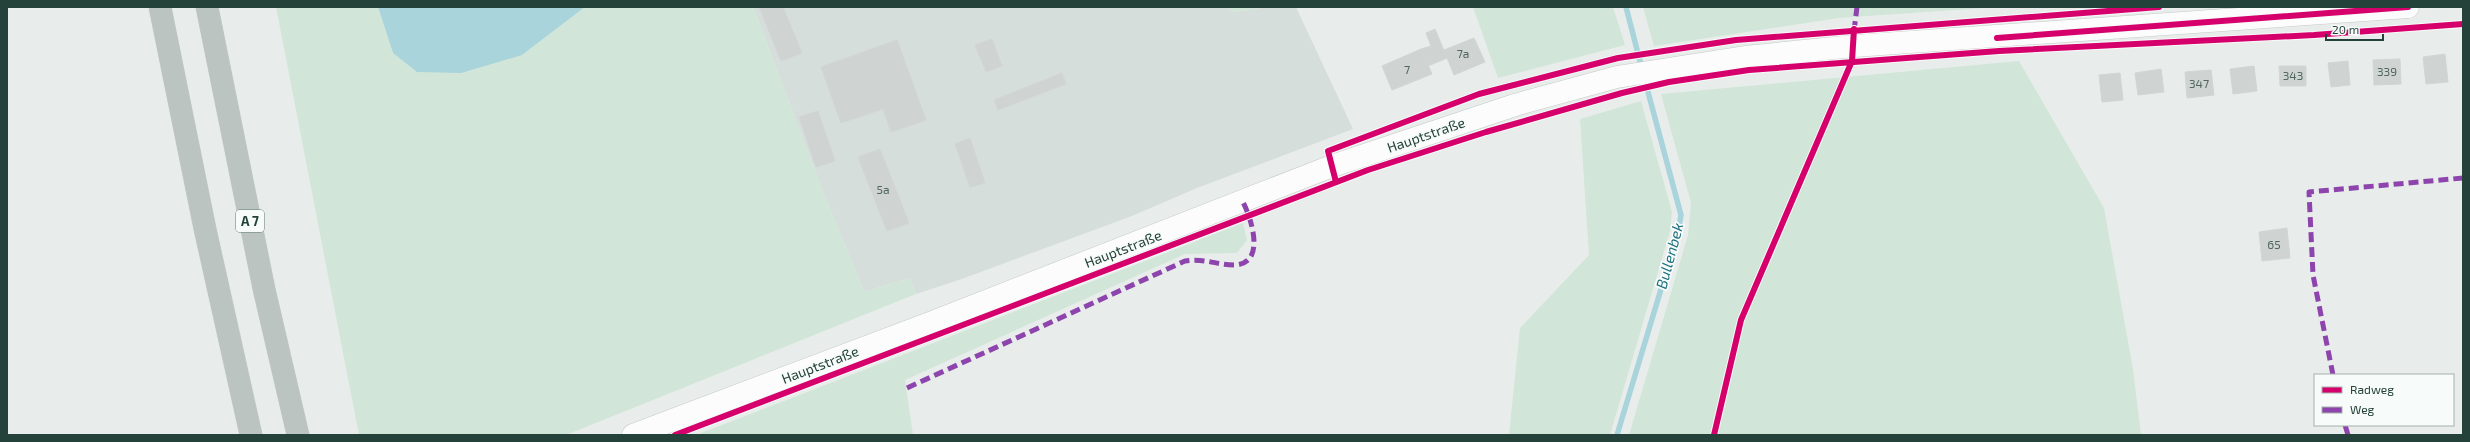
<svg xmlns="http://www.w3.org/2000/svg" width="2470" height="442" viewBox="0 0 2470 442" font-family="'Exo 2',sans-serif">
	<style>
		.built { fill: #d6dedb }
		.green { fill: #d1e6d8 }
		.water { fill: #a9d4db }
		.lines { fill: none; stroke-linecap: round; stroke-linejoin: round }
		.stream { stroke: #a9d4db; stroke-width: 5.5 }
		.building { fill: #cfd4d2; stroke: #d1d6d4 }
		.tertiary-casing { stroke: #c5cac8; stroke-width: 23 }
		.motorway-casing { stroke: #c3ccc9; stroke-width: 23 }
		.tertiary { stroke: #fcfcfc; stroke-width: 22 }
		.motorway { stroke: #bcc4c2; stroke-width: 22 }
		.quiet { stroke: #8e44ad; stroke-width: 5; stroke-dasharray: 10 5; stroke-linecap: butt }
		.cycleway-casing { stroke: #f7fbf9; stroke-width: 8 }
		.cycleway { stroke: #d6006c; stroke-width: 6 }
		.labels { text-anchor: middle; stroke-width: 3.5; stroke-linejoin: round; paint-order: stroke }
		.number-label { font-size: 12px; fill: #506761 }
		.shield { fill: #f7fbf9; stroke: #637a73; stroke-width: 1 }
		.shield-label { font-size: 13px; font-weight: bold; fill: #24423a }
		.street-label { font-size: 14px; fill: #24423a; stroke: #f7fbf9 }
		.water-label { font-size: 15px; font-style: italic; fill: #1c6f80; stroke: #f7fbf9 }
	</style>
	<rect width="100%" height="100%" fill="#e8edeb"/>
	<polygon class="built" points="753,7 1227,7 1234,12 1268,7 1296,7 1353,129 1197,188 1132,216 959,280 916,294 910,278 864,292 823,192"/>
	<g class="green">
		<polygon points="276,7 378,7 393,53 522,55 585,7 753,7 823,192 864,292 910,278 916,294 566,435 359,435"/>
		<polygon points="1227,7 1268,7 1233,12"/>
		<polygon points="1473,7 1613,7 1625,45 1498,78"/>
		<polygon points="1643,7 1998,7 1839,18 1654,46"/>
		<polygon points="2019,61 2104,208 2133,369 2141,435 1629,435 1688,235 1691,203 1661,94"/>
		<polygon points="1641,101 1672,212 1670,231 1610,435 1509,435 1520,328 1589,255 1580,119"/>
		<polygon points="1243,223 1247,240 1237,253 1185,254 905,380 913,435 696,435"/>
	</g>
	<polygon class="water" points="378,7 585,7 522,55 461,73 417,72 393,53"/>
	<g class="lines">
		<g class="stream">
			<polyline points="1626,7 1642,69"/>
			<polyline points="1617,435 1678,233 1681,215 1644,77"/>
		</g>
	</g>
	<g class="building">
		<polygon points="759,7 783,7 802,53 781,61"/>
		<polygon points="1435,29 1447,58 1428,66 1421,49 1431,46 1426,33"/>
		<polygon points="1474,38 1485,62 1454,75 1444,50"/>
		<polygon points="992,39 1002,66 986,72 975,45"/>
		<polygon points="897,40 926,120 891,132 883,109 841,123 821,67"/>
		<polygon points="1421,49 1432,74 1392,90 1382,66"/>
		<polygon points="2445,54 2448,82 2426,84 2423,57"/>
		<polygon points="2400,59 2401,84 2374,85 2373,60"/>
		<polygon points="2348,61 2350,85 2331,87 2328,63"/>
		<polygon points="2254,66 2257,91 2233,94 2230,69"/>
		<polygon points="2279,66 2306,66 2306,86 2280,86"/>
		<polygon points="2161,69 2164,92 2138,95 2135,73"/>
		<polygon points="2211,70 2214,95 2187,98 2185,72"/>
		<polygon points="1062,73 1066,84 998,110 994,100"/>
		<polygon points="2120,73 2123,100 2102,102 2099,75"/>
		<polygon points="818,111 835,161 816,167 799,117"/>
		<polygon points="970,138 985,183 970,187 955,144"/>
		<polygon points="880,149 909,223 887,231 858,157"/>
		<polygon points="2287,228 2290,258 2262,261 2259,232"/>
	</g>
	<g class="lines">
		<defs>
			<polyline id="tertiary" points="633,435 930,323 1332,166 1518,104 1617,77 1745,57 1854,46 2408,7"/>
			<g id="motorway">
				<polyline points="160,7 205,229 251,435"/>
				<polyline points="207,7 264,289 298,435"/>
			</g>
		</defs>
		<use href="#tertiary" class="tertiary-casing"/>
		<use href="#motorway" class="motorway-casing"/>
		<use href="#tertiary" class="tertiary"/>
		<use href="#motorway" class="motorway"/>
		<g class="quiet">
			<polyline points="1854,31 1857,7"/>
			<polyline points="2333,375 2313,275 2309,192 2463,178"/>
			<path d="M907 388 1185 261C1205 258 1217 265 1234 265 1267 264 1251 218 1243 202"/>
			<polyline points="2345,425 2348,435"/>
		</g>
		<defs>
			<g id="cycleway">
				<polyline points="1997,38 2408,7"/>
				<polyline points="1336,182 1328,151 1479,94 1618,58 1736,40 2159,7"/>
				<polyline points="675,435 1368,170 1486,132 1622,93 1669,82 1749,70 1999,51 2314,35 2463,24"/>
				<polyline points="1714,435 1741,320 1852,61 1854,29"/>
			</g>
		</defs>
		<use href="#cycleway" class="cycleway-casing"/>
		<use href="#cycleway" class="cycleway"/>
	</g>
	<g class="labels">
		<g class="number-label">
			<text x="1463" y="58">7a</text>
			<text x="1407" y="74">7</text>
			<text x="2387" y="76">339</text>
			<text x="2293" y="80">343</text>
			<text x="2199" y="88">347</text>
			<text x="883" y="194">5a</text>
			<text x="2274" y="249">65</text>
		</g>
		<rect class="shield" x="236" y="210" width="28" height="22" rx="3"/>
		<g class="shield-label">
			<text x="250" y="226">A 7</text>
		</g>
		<g class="street-label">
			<text transform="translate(1426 135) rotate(-19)" y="5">Hauptstraße</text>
			<text transform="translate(1123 249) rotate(-21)" y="5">Hauptstraße</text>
			<text transform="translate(820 365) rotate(-21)" y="5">Hauptstraße</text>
		</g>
		<g class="water-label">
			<text transform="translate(1670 256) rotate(-75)" y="5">Bullenbek</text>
		</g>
	</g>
	<rect width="2470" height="442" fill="none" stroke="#24423a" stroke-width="16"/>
	<rect x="2314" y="374" width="140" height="52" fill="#f7fbf9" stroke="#a3b1ad"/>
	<rect x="2322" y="387" width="20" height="6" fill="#d6006c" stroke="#a3b1ad"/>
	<text x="2350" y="394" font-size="12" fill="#24423a">Radweg</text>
	<rect x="2322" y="407" width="20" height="6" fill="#8e44ad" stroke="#a3b1ad"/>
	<text x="2350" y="414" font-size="12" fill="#24423a">Weg</text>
	<path d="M2326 34v6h57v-6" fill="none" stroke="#24423a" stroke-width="2"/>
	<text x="2332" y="34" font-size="12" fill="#24423a" stroke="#f7fbf9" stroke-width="3" paint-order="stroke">20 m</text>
</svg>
